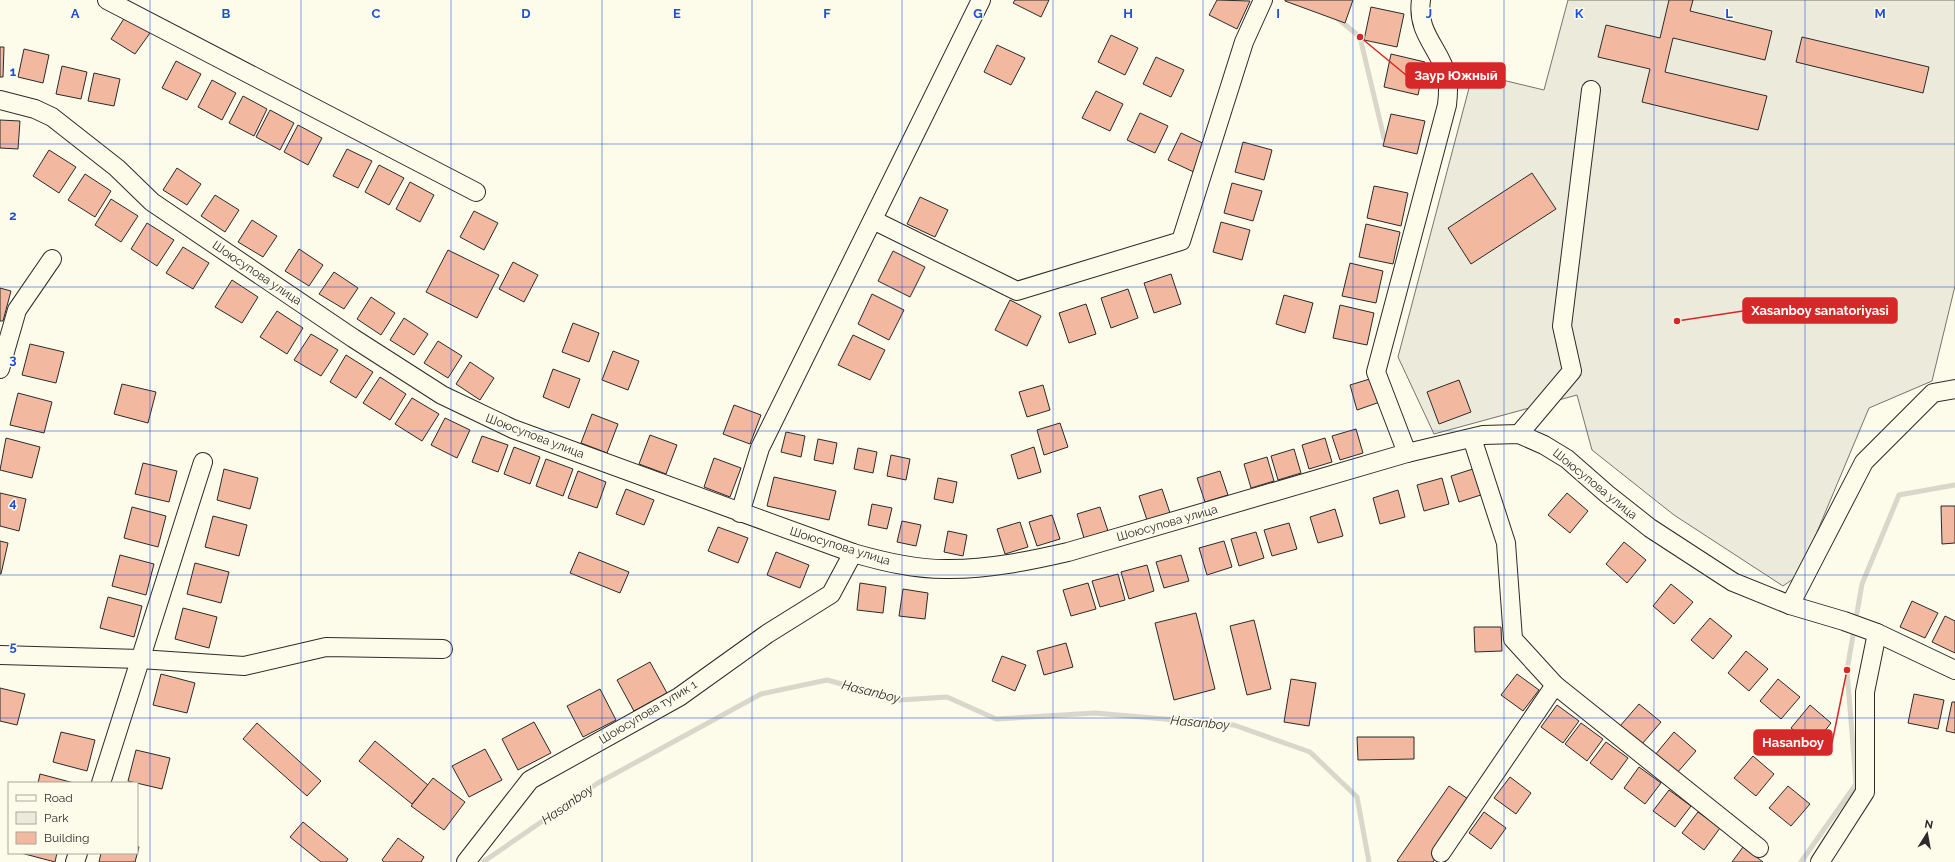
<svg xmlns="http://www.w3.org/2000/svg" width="1955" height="862" viewBox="0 0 1955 862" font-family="Raleway,sans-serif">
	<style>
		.green { fill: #ecebdb; stroke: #74746e }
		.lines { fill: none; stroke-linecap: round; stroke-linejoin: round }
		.stream { stroke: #d8d7c9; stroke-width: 5 }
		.building { fill: #f2b8a0; stroke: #2b2b2b }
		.minor-casing { stroke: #2b2b2b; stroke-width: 20 }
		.minor { stroke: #fdfbea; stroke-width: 18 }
		.grid { fill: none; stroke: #1d4ed8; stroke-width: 1; stroke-opacity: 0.55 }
		.labels { text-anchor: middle; stroke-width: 3; stroke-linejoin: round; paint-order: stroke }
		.street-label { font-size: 12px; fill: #2b2b2b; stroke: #fdfbea }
		.water-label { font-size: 13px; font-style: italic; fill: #2b2b2b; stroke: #fdfbea }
		.grid-label { font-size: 13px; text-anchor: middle; font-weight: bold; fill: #1d4ed8; stroke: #fdfbea; stroke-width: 3; stroke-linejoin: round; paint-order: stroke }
		.leader { fill: none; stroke: #d62828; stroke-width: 1.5 }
		.callout-dot { fill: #d62828; stroke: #fdfbea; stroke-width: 1.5 }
		.callout { fill: #d62828; stroke: #d62828; stroke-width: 1.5 }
		.callout-label { font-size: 13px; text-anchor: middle; font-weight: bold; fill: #fff }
	</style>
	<rect width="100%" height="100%" fill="#fdfbea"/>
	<polygon class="green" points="1568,0 1955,0 1955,286 1932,381 1869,408 1799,575 1783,586 1674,515 1592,450 1577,395 1434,434 1398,357 1473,73 1544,90"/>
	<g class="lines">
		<g class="stream">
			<polyline points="1337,18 1360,37 1384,138"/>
			<polyline points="483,862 598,783 761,694 827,680 900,700 947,697 996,719 1095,713 1234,725 1310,752 1357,797 1369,862"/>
			<polyline points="1801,862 1856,784 1847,670 1862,584 1899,495 1955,485"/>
		</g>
	</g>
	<g class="building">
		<polygon points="1015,0 1049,0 1041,17 1013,3"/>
		<polygon points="1217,0 1250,1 1237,29 1209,15"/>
		<polygon points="1285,0 1353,0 1345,23 1285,1"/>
		<polygon points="1669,0 1693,0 1690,11 1772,31 1765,60 1673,38 1665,72 1767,96 1758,130 1642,102 1650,69 1598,57 1606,25 1660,38"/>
		<polygon points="1371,7 1404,14 1397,47 1364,40"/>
		<polygon points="125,17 150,33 135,54 111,39"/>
		<polygon points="1111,35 1138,48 1125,75 1098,62"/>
		<polygon points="1802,37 1929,67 1923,93 1796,62"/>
		<polygon points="997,45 1025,58 1011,85 984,72"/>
		<polygon points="0,47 4,47 3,77 0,77"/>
		<polygon points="24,49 49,55 43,83 18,77"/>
		<polygon points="1391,54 1425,62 1418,95 1384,87"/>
		<polygon points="1156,57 1184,70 1171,97 1143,84"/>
		<polygon points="176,61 201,74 187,100 162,88"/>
		<polygon points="62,66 87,72 81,99 56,94"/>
		<polygon points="94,73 120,79 114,106 88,101"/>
		<polygon points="212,80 236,93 222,120 198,107"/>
		<polygon points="1096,91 1123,104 1110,131 1082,118"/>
		<polygon points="243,96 267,109 254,136 229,123"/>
		<polygon points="270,110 294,123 280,150 256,137"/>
		<polygon points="1140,113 1168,126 1155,153 1127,140"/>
		<polygon points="1391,114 1425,121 1417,154 1383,146"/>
		<polygon points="0,120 20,121 18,149 0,148"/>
		<polygon points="298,125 322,138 308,165 284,152"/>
		<polygon points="1181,133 1209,146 1196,173 1168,160"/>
		<polygon points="1243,142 1272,150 1264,180 1235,172"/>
		<polygon points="347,149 372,161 358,188 333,176"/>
		<polygon points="49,150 76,167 59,193 33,176"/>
		<polygon points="379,165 404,178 389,205 365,192"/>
		<polygon points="177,168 201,184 187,205 163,190"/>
		<polygon points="1532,173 1556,209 1471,264 1448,228"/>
		<polygon points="85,174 111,191 95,217 68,200"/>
		<polygon points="410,182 434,195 420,222 396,209"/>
		<polygon points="1232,183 1262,191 1253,221 1224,213"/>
		<polygon points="1374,186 1408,193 1401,226 1367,218"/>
		<polygon points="215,195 239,210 225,232 201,216"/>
		<polygon points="920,197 948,210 935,237 907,224"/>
		<polygon points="111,199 138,216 121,242 95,225"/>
		<polygon points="474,211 498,223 484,250 460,237"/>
		<polygon points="252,220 277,236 263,257 238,242"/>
		<polygon points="1221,222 1250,230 1242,260 1213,252"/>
		<polygon points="147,223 174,240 157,266 131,249"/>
		<polygon points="1366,224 1400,232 1393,264 1359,257"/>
		<polygon points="183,247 209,263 193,289 166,273"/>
		<polygon points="299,249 323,265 309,286 285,271"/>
		<polygon points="448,250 499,275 477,318 426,292"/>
		<polygon points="893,251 925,267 910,297 878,281"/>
		<polygon points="513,262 538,275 524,302 499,289"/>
		<polygon points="1350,263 1383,271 1376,303 1342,296"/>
		<polygon points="334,272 358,288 344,309 319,294"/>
		<polygon points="1171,274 1181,304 1154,313 1144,283"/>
		<polygon points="232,280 258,297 242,323 215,307"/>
		<polygon points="0,288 11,291 3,321 0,321"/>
		<polygon points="1128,289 1138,318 1111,328 1101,298"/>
		<polygon points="872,294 904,310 889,340 858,324"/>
		<polygon points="1284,295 1313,303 1305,333 1276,324"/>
		<polygon points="371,297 395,313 381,335 357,319"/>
		<polygon points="1010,300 1041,316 1027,346 995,330"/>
		<polygon points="1086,304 1096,334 1069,343 1059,313"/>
		<polygon points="1340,305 1374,313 1367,345 1333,338"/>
		<polygon points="277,311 303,328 287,354 260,337"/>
		<polygon points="404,318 428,334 414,355 390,340"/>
		<polygon points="573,323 599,333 589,362 562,352"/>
		<polygon points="311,334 338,350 321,376 294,360"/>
		<polygon points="853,335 885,350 870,380 838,365"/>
		<polygon points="438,341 462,356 448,378 424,363"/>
		<polygon points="30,344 64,352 56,383 22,375"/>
		<polygon points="613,351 639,361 628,390 602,380"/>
		<polygon points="346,355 373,372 356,398 330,382"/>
		<polygon points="470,362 494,378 480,400 456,384"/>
		<polygon points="553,369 580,379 569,408 543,397"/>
		<polygon points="380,377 406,394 390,420 363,403"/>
		<polygon points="1373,378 1380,402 1357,410 1350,385"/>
		<polygon points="1459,380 1471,412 1439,424 1427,392"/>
		<polygon points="122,384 156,392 148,423 114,414"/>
		<polygon points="1043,385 1050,410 1027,417 1019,392"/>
		<polygon points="18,393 52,402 44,433 10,425"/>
		<polygon points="412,398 439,414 422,441 395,424"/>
		<polygon points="734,405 761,415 750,444 723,434"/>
		<polygon points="592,414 618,424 607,453 581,443"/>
		<polygon points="445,418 470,430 457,458 431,445"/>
		<polygon points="1060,423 1068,447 1044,455 1037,430"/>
		<polygon points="1356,429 1363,453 1340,460 1332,436"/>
		<polygon points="786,432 805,436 801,457 781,452"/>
		<polygon points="650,435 677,445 666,474 639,464"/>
		<polygon points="482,436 508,445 498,472 472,462"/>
		<polygon points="6,438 40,447 32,478 0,470"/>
		<polygon points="1325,438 1332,462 1309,469 1302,445"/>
		<polygon points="818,439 837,443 833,464 814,460"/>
		<polygon points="514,447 540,457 530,484 504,474"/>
		<polygon points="1034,447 1041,472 1018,479 1011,455"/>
		<polygon points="858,448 877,452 873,473 854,469"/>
		<polygon points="1294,449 1301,473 1278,480 1271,456"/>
		<polygon points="891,455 910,459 906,480 887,476"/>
		<polygon points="1267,457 1274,481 1251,488 1244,464"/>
		<polygon points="714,458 741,468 730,497 704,487"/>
		<polygon points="546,459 573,469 563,496 536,486"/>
		<polygon points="143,463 177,471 169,502 135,494"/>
		<polygon points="1476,468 1484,494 1459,502 1451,476"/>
		<polygon points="224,469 258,478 250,509 217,500"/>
		<polygon points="578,471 606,482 597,508 568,498"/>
		<polygon points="1220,471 1228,495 1205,502 1197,478"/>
		<polygon points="774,477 836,491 829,520 767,506"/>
		<polygon points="938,478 957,482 953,503 934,499"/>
		<polygon points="1442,478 1449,504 1424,511 1417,485"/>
		<polygon points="626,489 654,500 644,525 616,514"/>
		<polygon points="1162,489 1170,513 1147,520 1139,496"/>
		<polygon points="1398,490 1405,517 1380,524 1373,498"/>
		<polygon points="0,493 26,499 19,531 0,526"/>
		<polygon points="1567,493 1588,511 1570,533 1548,515"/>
		<polygon points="872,504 892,508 887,529 868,525"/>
		<polygon points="1941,506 1955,506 1955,543 1942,544"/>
		<polygon points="132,507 166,516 158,547 124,538"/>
		<polygon points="1100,507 1108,531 1084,538 1077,514"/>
		<polygon points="1335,509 1343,536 1318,543 1310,517"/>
		<polygon points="1052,515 1060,539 1037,546 1029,522"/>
		<polygon points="213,516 247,525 239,556 205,547"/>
		<polygon points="902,521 921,525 916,546 897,542"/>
		<polygon points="1020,522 1028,547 1005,554 997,529"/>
		<polygon points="1289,523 1297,549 1272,556 1264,530"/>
		<polygon points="718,527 748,538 738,563 708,551"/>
		<polygon points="948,531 967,535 963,556 944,552"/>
		<polygon points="1256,532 1264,558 1239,566 1231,539"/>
		<polygon points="0,541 8,543 1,574 0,574"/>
		<polygon points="1224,541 1232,567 1207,575 1199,548"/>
		<polygon points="1624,542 1646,560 1627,583 1606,564"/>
		<polygon points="579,552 629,572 620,593 570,573"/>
		<polygon points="776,552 809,565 800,588 767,575"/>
		<polygon points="120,555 154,564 146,595 112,586"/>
		<polygon points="1181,555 1189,581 1164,588 1156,562"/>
		<polygon points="195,563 229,572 221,603 187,594"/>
		<polygon points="1147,565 1154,591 1129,599 1121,572"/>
		<polygon points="1118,574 1125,600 1100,607 1092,581"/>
		<polygon points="860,583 886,587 883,613 857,610"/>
		<polygon points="1088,583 1096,609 1071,616 1063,590"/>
		<polygon points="1671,584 1693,602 1674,624 1653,606"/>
		<polygon points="903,589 928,593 925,619 899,616"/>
		<polygon points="108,597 142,606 134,637 100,628"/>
		<polygon points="1912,601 1938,613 1925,638 1900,627"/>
		<polygon points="183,608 217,617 209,648 175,639"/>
		<polygon points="1196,613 1215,689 1174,700 1155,623"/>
		<polygon points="1945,616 1955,621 1955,653 1932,642"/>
		<polygon points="1710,618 1732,636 1713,659 1691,640"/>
		<polygon points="1254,620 1271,689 1247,695 1230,626"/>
		<polygon points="1474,627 1501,627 1502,651 1475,652"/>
		<polygon points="1066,643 1073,667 1044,675 1037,651"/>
		<polygon points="1746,651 1768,669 1749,691 1728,673"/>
		<polygon points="1002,656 1026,665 1015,691 992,681"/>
		<polygon points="650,662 667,693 634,711 617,680"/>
		<polygon points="161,674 195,683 187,713 153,705"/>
		<polygon points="1517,674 1539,690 1523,711 1501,695"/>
		<polygon points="1291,679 1316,683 1309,726 1284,722"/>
		<polygon points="1778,679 1800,697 1781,719 1760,701"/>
		<polygon points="0,688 25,694 17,725 0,721"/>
		<polygon points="600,689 616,720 583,737 567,706"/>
		<polygon points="1914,694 1944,700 1938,729 1908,723"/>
		<polygon points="1952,702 1955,702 1955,733 1946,731"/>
		<polygon points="1639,704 1661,722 1642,744 1620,726"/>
		<polygon points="1557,705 1579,721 1563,743 1541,727"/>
		<polygon points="1810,705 1831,723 1813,746 1791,728"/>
		<polygon points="534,722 551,753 518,770 502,739"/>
		<polygon points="257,723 321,781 307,796 243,739"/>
		<polygon points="1581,723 1603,739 1587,761 1565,744"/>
		<polygon points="61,732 95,740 87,771 53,762"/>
		<polygon points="1674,732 1696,751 1677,773 1655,755"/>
		<polygon points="1357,737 1414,737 1414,759 1358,760"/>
		<polygon points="375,741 428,785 412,804 359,761"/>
		<polygon points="1606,742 1628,758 1612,780 1590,763"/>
		<polygon points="485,749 502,780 469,797 452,766"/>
		<polygon points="136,750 170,758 162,789 128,781"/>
		<polygon points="1753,756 1774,774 1756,796 1734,778"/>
		<polygon points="1639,767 1661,783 1645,804 1624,788"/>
		<polygon points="40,774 74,783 38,783"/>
		<polygon points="1510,777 1531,793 1516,814 1494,798"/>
		<polygon points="433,778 465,802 444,830 411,806"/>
		<polygon points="1449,786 1474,803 1433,862 1399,862 1397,861"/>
		<polygon points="1788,786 1810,804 1791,826 1769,808"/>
		<polygon points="1669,790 1691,806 1675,827 1653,811"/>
		<polygon points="1484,812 1506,828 1491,849 1469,833"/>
		<polygon points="1698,812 1720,828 1704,850 1682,833"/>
		<polygon points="303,822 348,859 346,862 321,862 290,837"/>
		<polygon points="398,838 424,857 421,862 384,862 382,860"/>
		<polygon points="137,846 139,847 135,862 99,862 101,853 137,853"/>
		<polygon points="1743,847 1763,862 1732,862"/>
		<polygon points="21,853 57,853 55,862"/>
	</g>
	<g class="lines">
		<defs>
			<g id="minor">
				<polyline points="107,0 476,192"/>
				<path d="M0 100 35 109 52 117 117 168 152 202 353 338 442 395 513 429 853 553C884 562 917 570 950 569 989 569 1029 561 1068 552L1407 453 1483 435 1519 434 1544 445 1567 459 1607 494 1650 528 1733 582 1790 605 1844 621 1877 633 1955 670"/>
				<polyline points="873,220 1017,291 1181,241 1244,42 1263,0"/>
				<polyline points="0,369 17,310 52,259"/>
				<polyline points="1519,434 1572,371 1562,326 1591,90"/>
				<polyline points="1472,438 1506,543 1513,639 1555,685 1759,848"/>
				<path d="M1407 453 1376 372 1447 105C1448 96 1449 86 1447 77 1441 49 1416 34 1421 0"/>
				<polyline points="740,513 760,448 981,0"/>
				<polyline points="1790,605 1864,462 1933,393 1955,389"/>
				<polyline points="0,655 140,659 244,666 326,647 443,649"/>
				<polyline points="101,783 203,462"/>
				<polyline points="1441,853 1555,685"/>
				<polyline points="75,862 78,853"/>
				<polyline points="466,862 530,780 679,697 767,634 831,594 853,553"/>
				<polyline points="1820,862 1865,792 1865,692 1877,633"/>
			</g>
		</defs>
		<use href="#minor" class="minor-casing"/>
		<use href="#minor" class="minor"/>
	</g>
	<path class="grid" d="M150 0V862M301 0V862M451 0V862M602 0V862M752 0V862M902 0V862M1053 0V862M1203 0V862M1353 0V862M1504 0V862M1654 0V862M1805 0V862M0 144H1955M0 287H1955M0 431H1955M0 575H1955M0 718H1955"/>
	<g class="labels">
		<g class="street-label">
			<text transform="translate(257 273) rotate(34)" y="4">Шоюсупова улица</text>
			<text transform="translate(535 436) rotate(21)" y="4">Шоюсупова улица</text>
			<text transform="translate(1595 484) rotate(39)" y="4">Шоюсупова улица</text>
			<text transform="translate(1167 523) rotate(-16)" y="4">Шоюсупова улица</text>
			<text transform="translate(840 546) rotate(17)" y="4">Шоюсупова улица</text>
			<text transform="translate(648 712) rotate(-31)" y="4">Шоюсупова тупик 1</text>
		</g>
		<g class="water-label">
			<text transform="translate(871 691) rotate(14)" y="5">Hasanboy</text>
			<text transform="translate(1200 722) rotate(5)" y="5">Hasanboy</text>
			<text transform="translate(567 804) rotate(-35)" y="5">Hasanboy</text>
		</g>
	</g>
	<g class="grid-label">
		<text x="75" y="18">A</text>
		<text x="226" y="18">B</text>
		<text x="376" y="18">C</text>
		<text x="526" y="18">D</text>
		<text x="677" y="18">E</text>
		<text x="827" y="18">F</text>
		<text x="978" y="18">G</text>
		<text x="1128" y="18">H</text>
		<text x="1278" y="18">I</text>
		<text x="1429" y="18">J</text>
		<text x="1579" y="18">K</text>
		<text x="1729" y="18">L</text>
		<text x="1880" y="18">M</text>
		<text x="13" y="76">1</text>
		<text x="13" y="220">2</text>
		<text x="13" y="364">3</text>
		<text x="13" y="507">4</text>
		<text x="13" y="651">5</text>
	</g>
	<path class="leader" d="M1360 37L1406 75M1677 321L1743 311M1847 670L1832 743"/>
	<g class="callout-dot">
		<circle cx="1360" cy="37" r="4"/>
		<circle cx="1677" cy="321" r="4"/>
		<circle cx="1847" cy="670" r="4"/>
	</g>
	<g class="callout">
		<rect x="1406" y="63" width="99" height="25" rx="4"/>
		<rect x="1743" y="298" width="154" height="25" rx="4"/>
		<rect x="1754" y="730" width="78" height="25" rx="4"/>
	</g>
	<g class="callout-label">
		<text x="1456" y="80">Заур Южный</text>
		<text x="1820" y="315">Xasanboy sanatoriyasi</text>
		<text x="1793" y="747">Hasanboy</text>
	</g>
	<rect x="8" y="782" width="130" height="72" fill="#fdfbea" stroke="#a9a89e"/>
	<rect x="16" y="795" width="20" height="6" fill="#fdfbea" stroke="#a9a89e"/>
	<text x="44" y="802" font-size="12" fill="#2b2b2b">Road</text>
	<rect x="16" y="812" width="20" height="12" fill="#ecebdb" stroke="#a9a89e"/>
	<text x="44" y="822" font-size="12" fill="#2b2b2b">Park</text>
	<rect x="16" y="832" width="20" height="12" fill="#f2b8a0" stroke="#a9a89e"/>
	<text x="44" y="842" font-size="12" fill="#2b2b2b">Building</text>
	<g transform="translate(1927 834) rotate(11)" stroke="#fdfbea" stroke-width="3" paint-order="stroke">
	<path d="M0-3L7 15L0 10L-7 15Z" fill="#2b2b2b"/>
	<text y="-6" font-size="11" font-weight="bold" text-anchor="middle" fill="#2b2b2b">N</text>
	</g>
</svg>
